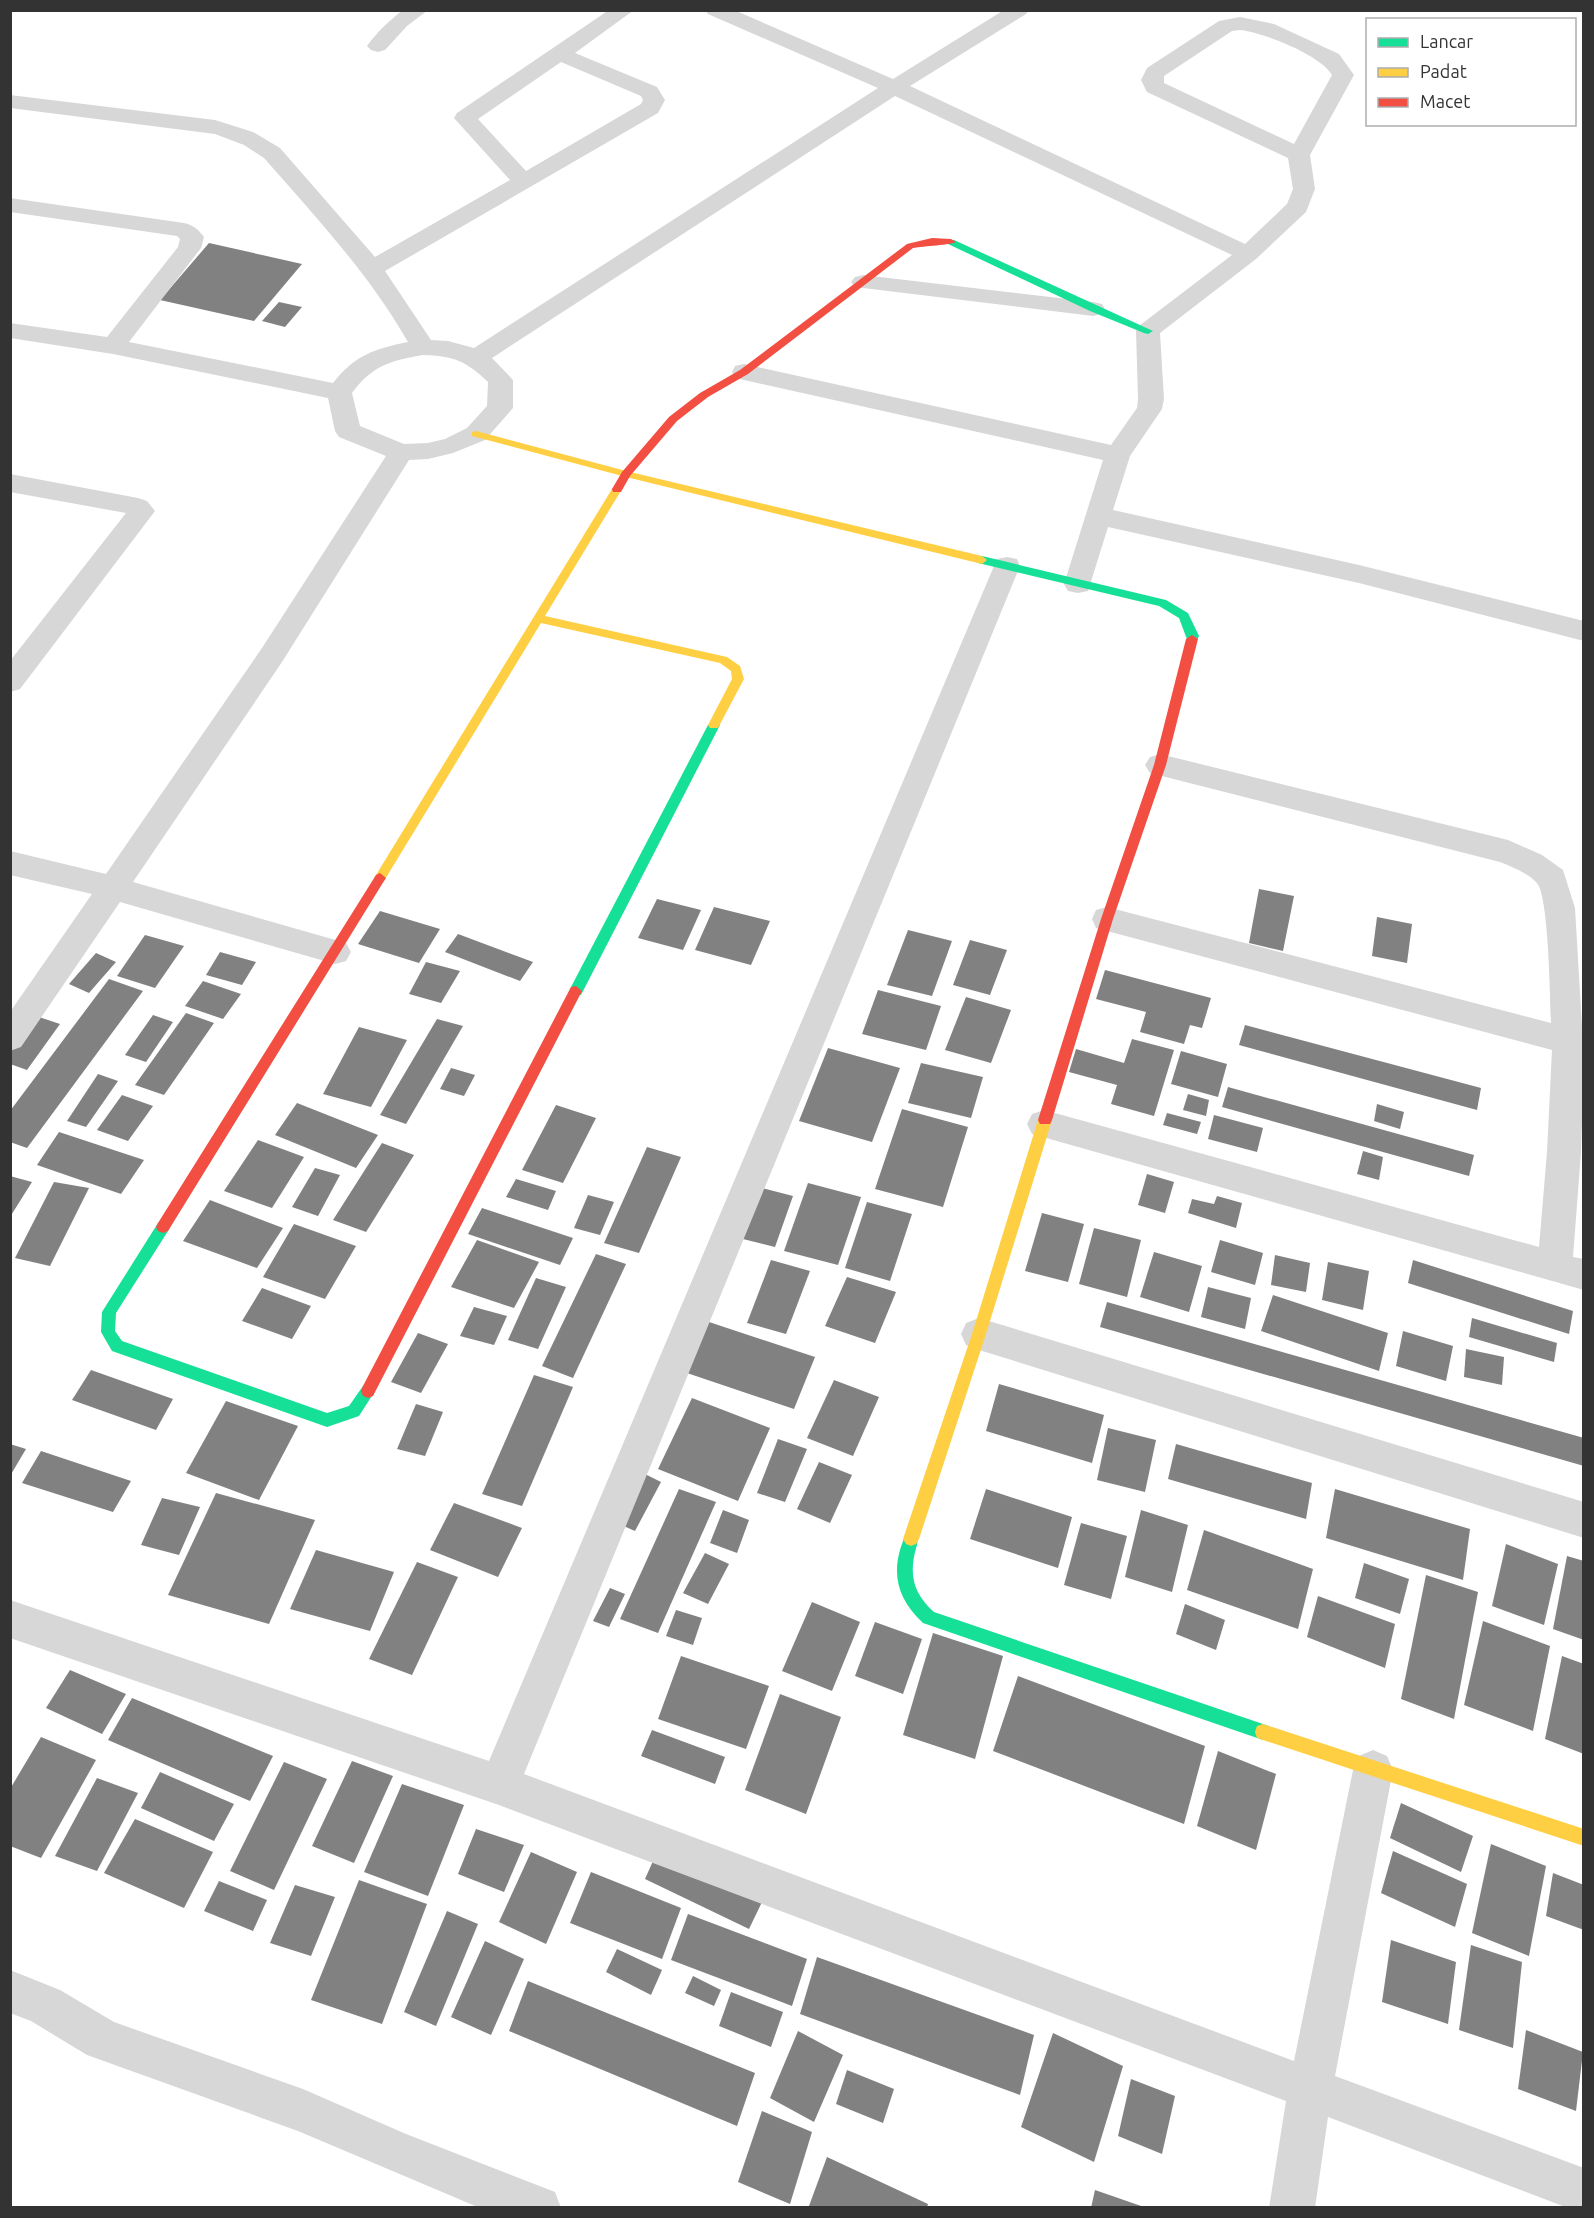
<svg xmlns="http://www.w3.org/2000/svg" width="1594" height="2218" viewBox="0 0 1594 2218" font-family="Ubuntu,sans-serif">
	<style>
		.building { fill: #818181 }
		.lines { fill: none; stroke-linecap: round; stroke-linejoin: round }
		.street { fill: #d7d7d7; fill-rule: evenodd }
		.fast { fill: #16e098; fill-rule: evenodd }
		.slow { fill: #ffcf43; fill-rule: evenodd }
		.jam { fill: #f24e42; fill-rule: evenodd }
	</style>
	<rect width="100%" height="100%" fill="#fff"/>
	<g class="building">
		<polygon points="209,243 302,264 254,321 160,300"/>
		<polygon points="279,302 302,307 285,327 262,321"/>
		<polygon points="1259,889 1294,896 1283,951 1249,943"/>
		<polygon points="657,899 701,910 683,950 638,938"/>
		<polygon points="714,907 770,921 751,965 695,950"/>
		<polygon points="380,911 440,929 419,963 358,944"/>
		<polygon points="1377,917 1412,924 1407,963 1372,956"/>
		<polygon points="908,930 952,941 932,996 887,985"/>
		<polygon points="458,934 533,962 520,981 445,952"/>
		<polygon points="145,935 184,946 155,988 117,976"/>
		<polygon points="970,940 1007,950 990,995 953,985"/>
		<polygon points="220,952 256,962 242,985 206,975"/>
		<polygon points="96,953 116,962 89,993 69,984"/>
		<polygon points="426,962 460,971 441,1003 409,994"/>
		<polygon points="1105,970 1211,998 1202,1028 1190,1025 1184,1044 1140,1032 1146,1012 1096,999"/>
		<polygon points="109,979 143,991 27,1148 10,1142 10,1111"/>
		<polygon points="203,981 241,994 223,1019 185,1006"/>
		<polygon points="878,990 941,1006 926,1050 862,1034"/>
		<polygon points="966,997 1011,1010 991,1063 945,1050"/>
		<polygon points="186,1013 214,1023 164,1095 135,1085"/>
		<polygon points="153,1015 173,1022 146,1062 125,1055"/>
		<polygon points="36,1016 60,1024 27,1070 10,1064 10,1052"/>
		<polygon points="437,1019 463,1026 406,1124 380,1115"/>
		<polygon points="1245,1025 1481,1088 1477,1110 1239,1045"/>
		<polygon points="359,1027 407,1040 371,1107 323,1094"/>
		<polygon points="1132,1039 1174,1050 1154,1116 1111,1104 1117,1085 1069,1072 1076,1049 1124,1063"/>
		<polygon points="828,1048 900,1068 872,1142 799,1121"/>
		<polygon points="1181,1051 1227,1064 1218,1097 1171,1084"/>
		<polygon points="921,1063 983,1077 971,1118 908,1103"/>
		<polygon points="451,1068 475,1075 464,1096 440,1089"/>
		<polygon points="98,1074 118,1081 86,1127 67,1121"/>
		<polygon points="1228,1087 1474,1155 1469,1176 1222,1107"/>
		<polygon points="1188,1094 1209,1100 1206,1116 1183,1110"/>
		<polygon points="122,1095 153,1106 128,1141 97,1130"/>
		<polygon points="297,1103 378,1135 356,1168 275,1135"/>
		<polygon points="1377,1104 1404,1112 1400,1129 1374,1121"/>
		<polygon points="556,1105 596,1118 563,1183 522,1170"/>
		<polygon points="902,1109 968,1127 943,1207 875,1189"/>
		<polygon points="1167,1113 1201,1122 1197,1134 1163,1125"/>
		<polygon points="1214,1115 1263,1128 1257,1152 1208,1139"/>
		<polygon points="59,1132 144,1160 121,1194 37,1165"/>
		<polygon points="258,1140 304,1157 272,1208 224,1191"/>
		<polygon points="382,1143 414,1155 366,1232 333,1220"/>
		<polygon points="647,1147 681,1157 639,1253 604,1243"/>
		<polygon points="1363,1151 1383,1157 1379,1180 1357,1174"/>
		<polygon points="315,1168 340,1175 318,1216 292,1207"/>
		<polygon points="1147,1174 1174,1182 1165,1213 1138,1205"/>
		<polygon points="10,1176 32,1182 10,1217"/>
		<polygon points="516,1179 556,1191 548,1210 506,1197"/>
		<polygon points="54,1182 89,1188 50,1266 15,1258"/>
		<polygon points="808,1183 861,1197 838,1265 784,1251"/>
		<polygon points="762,1188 793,1196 775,1247 743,1239"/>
		<polygon points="588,1195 614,1202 600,1235 574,1228"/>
		<polygon points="1217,1196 1242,1203 1236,1228 1188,1213 1192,1199 1214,1204"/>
		<polygon points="210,1200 283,1228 257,1268 183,1241"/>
		<polygon points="867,1202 912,1214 890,1281 845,1268"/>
		<polygon points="482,1208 573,1238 560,1265 468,1234"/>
		<polygon points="1042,1213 1084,1224 1068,1282 1025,1271"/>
		<polygon points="294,1224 356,1246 325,1299 263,1277"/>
		<polygon points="1094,1228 1141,1240 1127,1297 1079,1284"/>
		<polygon points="477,1240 539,1262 514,1308 451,1287"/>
		<polygon points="1220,1240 1263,1253 1255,1285 1211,1272"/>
		<polygon points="1154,1252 1202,1266 1189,1312 1140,1297"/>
		<polygon points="596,1254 626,1264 573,1378 542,1366"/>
		<polygon points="1275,1255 1310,1263 1306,1292 1271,1285"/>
		<polygon points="771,1260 810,1271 786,1334 747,1323"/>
		<polygon points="1413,1260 1573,1311 1569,1334 1408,1283"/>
		<polygon points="1328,1262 1369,1271 1363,1310 1322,1300"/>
		<polygon points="847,1277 896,1292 875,1343 825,1326"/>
		<polygon points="536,1278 566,1287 538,1349 508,1340"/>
		<polygon points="1208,1287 1251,1298 1245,1329 1201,1317"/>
		<polygon points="262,1288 311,1306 292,1339 242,1321"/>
		<polygon points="1273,1295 1388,1333 1379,1371 1261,1331"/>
		<polygon points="1107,1302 1584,1438 1584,1466 1100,1327"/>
		<polygon points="474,1307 507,1316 494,1345 460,1336"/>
		<polygon points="1472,1318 1557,1343 1554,1362 1469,1337"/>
		<polygon points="703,1320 815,1357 794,1409 681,1371"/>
		<polygon points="1403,1331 1453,1346 1446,1381 1396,1366"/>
		<polygon points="418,1333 448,1344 421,1393 391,1382"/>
		<polygon points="1466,1349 1504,1357 1502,1385 1464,1377"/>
		<polygon points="91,1370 173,1399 156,1430 72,1400"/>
		<polygon points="534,1375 573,1387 522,1506 482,1494"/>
		<polygon points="834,1380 879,1397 853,1456 807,1438"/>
		<polygon points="999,1384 1104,1415 1092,1463 986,1431"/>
		<polygon points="692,1398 770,1428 738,1501 658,1469"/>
		<polygon points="226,1401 298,1426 259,1500 186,1473"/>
		<polygon points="416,1404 443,1412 425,1456 397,1449"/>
		<polygon points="1108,1428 1156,1440 1145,1492 1097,1480"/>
		<polygon points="778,1439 807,1449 785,1502 757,1493"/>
		<polygon points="10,1444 26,1449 10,1476"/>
		<polygon points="1176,1444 1312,1483 1306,1519 1168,1479"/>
		<polygon points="41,1451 131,1481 113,1512 22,1483"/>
		<polygon points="819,1462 852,1475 830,1523 797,1509"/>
		<polygon points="639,1471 661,1482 635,1531 612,1521"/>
		<polygon points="679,1489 716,1502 658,1633 620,1619"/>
		<polygon points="986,1489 1072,1517 1058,1568 970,1539"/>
		<polygon points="1335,1489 1470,1529 1463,1580 1326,1538"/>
		<polygon points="216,1493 315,1520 269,1624 168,1595"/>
		<polygon points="162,1498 200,1507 179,1555 141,1545"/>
		<polygon points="454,1503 522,1528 498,1577 430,1550"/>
		<polygon points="723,1510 749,1520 737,1553 710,1543"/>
		<polygon points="1141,1510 1188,1525 1172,1592 1125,1577"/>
		<polygon points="1081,1523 1127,1536 1111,1599 1064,1585"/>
		<polygon points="1204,1530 1313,1569 1298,1629 1187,1590"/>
		<polygon points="1506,1544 1558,1564 1544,1625 1492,1606"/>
		<polygon points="316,1550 394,1572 370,1631 290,1609"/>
		<polygon points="705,1553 729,1564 708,1604 683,1593"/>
		<polygon points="1567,1556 1584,1561 1584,1640 1553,1629"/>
		<polygon points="417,1562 458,1577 412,1675 369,1659"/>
		<polygon points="1364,1563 1409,1579 1400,1614 1355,1598"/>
		<polygon points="1426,1575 1478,1592 1454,1719 1401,1699"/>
		<polygon points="610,1588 625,1594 609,1627 593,1621"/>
		<polygon points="1318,1596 1395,1624 1385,1668 1307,1637"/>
		<polygon points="812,1602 860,1622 832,1691 782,1671"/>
		<polygon points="1185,1604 1225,1620 1216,1650 1176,1634"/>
		<polygon points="676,1610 702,1618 693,1645 666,1636"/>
		<polygon points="1483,1621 1550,1646 1533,1731 1464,1705"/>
		<polygon points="875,1622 922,1639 903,1694 855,1676"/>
		<polygon points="933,1633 1003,1656 975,1759 903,1735"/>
		<polygon points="681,1656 769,1686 746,1749 658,1719"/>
		<polygon points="1562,1656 1584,1664 1584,1754 1545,1739"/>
		<polygon points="70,1670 126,1694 102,1734 46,1708"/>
		<polygon points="1018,1676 1205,1746 1184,1824 993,1751"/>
		<polygon points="780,1694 841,1717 806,1814 745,1790"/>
		<polygon points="132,1698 273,1756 250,1801 108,1740"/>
		<polygon points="652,1730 725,1757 715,1784 641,1756"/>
		<polygon points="41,1737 96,1760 41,1858 10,1846 10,1789"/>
		<polygon points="1218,1751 1276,1774 1256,1850 1197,1826"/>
		<polygon points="352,1761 393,1776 354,1863 312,1846"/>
		<polygon points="284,1762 327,1779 274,1890 230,1871"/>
		<polygon points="160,1772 234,1804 214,1841 141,1808"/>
		<polygon points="97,1778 138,1793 97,1871 55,1856"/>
		<polygon points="402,1784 464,1805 428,1896 364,1872"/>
		<polygon points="1401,1803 1473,1836 1461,1872 1390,1838"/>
		<polygon points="135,1819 213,1852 184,1908 104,1873"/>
		<polygon points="476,1829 524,1845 504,1892 458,1874"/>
		<polygon points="1491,1844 1546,1866 1529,1956 1472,1933"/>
		<polygon points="1393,1851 1467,1884 1455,1927 1381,1893"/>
		<polygon points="531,1852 577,1872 546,1944 499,1922"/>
		<polygon points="657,1852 762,1902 749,1929 645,1879"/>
		<polygon points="591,1872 681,1908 662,1959 570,1923"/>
		<polygon points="1553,1873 1584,1885 1584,1930 1546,1916"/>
		<polygon points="359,1880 427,1904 382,2024 311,2000"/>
		<polygon points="219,1881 267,1900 253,1931 204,1911"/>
		<polygon points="295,1885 335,1897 311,1956 270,1943"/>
		<polygon points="447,1911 478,1924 436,2026 404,2012"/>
		<polygon points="688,1914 807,1959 792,2006 671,1960"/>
		<polygon points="1391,1940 1456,1962 1448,2024 1382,2002"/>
		<polygon points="485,1941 524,1959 491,2035 451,2017"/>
		<polygon points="1471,1945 1522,1962 1513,2048 1459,2030"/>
		<polygon points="617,1949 662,1970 651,1995 606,1972"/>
		<polygon points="817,1957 1034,2035 1020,2095 800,2014"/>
		<polygon points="693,1976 721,1990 714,2006 685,1993"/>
		<polygon points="528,1981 755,2073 737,2126 509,2031"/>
		<polygon points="731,1992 783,2012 771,2047 719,2026"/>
		<polygon points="1526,2030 1583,2052 1576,2111 1518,2089"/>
		<polygon points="798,2031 843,2055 814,2122 770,2098"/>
		<polygon points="1053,2033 1123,2066 1094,2162 1021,2127"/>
		<polygon points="847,2070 894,2089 883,2123 836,2104"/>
		<polygon points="1131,2079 1175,2096 1162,2154 1118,2136"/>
		<polygon points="762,2111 812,2132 790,2204 738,2182"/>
		<polygon points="827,2157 928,2204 927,2208 809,2206"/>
		<polygon points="1095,2190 1144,2207 1144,2208 1091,2208"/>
	</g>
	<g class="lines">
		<g class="street">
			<path d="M403 10H428L407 26 385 50 378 52 371 50 367 46C377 32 390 20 403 10Z"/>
			<path d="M609 10H634L575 53 657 87 665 100 658 113 385 271 431 340 448 341 474 348 878 88 708 14 705 10H734L893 79 1004 10H1029L1026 14 910 86 1245 244 1287 204 1293 189 1288 158 1147 92 1141 80 1147 68 1219 21 1240 17 1274 24 1339 54 1354 75 1310 155 1315 189 1306 212 1256 259 1160 333 1164 399 1162 409 1130 456 1113 510 1359 565 1584 621V641L1359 583 1108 527 1088 591 1078 593 1068 591 1064 584 1103 460 735 378 732 372 735 366 744 364 1111 445 1137 408 1138 399 1136 331 1139 326 1232 255 895 96 492 358 513 380V408L485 440 453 453 428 459 409 460 282 662 133 882 346 943 351 952 346 961 335 964 120 902 21 1047 10 1051V1012L92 894 10 875V851L106 874 262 648 386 456 339 437 335 431 328 398 113 354 10 338V323L107 337 178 247 180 239 177 236 10 212V198L184 223C193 225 198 229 204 237L201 248 129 342 333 383C355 355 374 349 408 342 369 274 316 217 264 158L244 145 215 134 10 108V95L215 120 253 132 280 148 375 257 510 180 454 118 457 113ZM1240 30C1262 32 1321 55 1332 75L1294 144 1164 83V76L1232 31ZM561 62 641 96 643 100 641 104 526 171 478 119ZM423 355C454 356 466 361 488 382L487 406 467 428 445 439 428 443 404 444 360 426 352 393C373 365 390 361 423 355Z"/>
			<polygon points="863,275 1093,302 1102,304 1105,309 1102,314 1093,316 855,287 851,282 855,277"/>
			<polygon points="10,474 138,498 147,501 155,511 20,689 10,692 10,661 126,513 10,492"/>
			<polygon points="1007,557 1017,559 1020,566 524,1774 1294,2061 1353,1770 1359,1756 1373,1750 1387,1756 1393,1770 1335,2076 1584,2168 1584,2208 1568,2208 1328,2117 1315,2208 1269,2208 1286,2101 499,1805 10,1638 10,1600 489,1761 994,566 997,559"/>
			<path d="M1160 754 1508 840 1542 855 1563 870 1575 908 1584 1061 1581 1152 1573 1257 1584 1259V1290L1032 1134 1027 1124 1032 1114 1044 1110 1539 1247 1547 1152 1552 1050 1107 931 1096 928 1092 919 1096 910 1107 907 1551 1023C1550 1000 1549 897 1537 883 1528 873 1512 867 1500 862L1150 773 1145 765 1150 757Z"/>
			<polygon points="979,1318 1584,1502 1584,1538 979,1350 966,1345 961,1334 966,1323"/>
			<polygon points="10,1970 60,1990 114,2022 303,2089 406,2134 555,2192 561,2208 480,2208 298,2131 87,2055 31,2021 10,2013"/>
		</g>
		<g class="fast">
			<polygon points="948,240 954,240 1153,331 1148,334 1144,333 1090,311 948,244"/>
			<polygon points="982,556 1166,600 1188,613 1199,636 1196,642 1188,642 1179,618 1159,606 978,563 978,557"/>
			<polygon points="714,721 720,725 581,995 571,995 570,991 571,987 708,725"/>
			<polygon points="163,1221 168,1223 170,1227 168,1231 116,1313 115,1331 122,1341 327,1413 349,1406 363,1386 368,1384 373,1386 375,1391 359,1416 327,1427 112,1351 101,1332 102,1312 158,1223"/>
			<path d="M911 1532 916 1534C919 1541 917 1545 915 1552 909 1578 915 1595 934 1612L1263 1724 1269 1726 1271 1732 1269 1738 1263 1740 923 1623C895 1597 890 1569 906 1534Z"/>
		</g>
		<g class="slow">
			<polygon points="476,431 626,471 982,556 987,560 982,564 626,477 472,436 472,432"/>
			<polygon points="617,485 622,489 545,616 727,657 740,666 744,679 718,728 710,728 708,725 732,679 731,671 720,663 541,623 384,881 376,881 374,878 376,875 612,489"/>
			<polygon points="1045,1114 1050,1116 1052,1120 986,1334 919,1539 916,1544 911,1546 906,1544 903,1539 972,1334 1038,1120 1040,1116"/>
			<polygon points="1263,1724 1584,1829 1584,1846 1263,1740 1257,1738 1255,1732 1257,1726"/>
		</g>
		<g class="jam">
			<path d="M932 238 951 239 956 242C951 245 924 246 913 248L748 374 708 397 677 421 630 476 621 492H613L612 489 622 472 669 417 700 393 740 370 907 244Z"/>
			<polygon points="1192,635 1198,639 1166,765 1113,919 1052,1120 1050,1124 1040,1124 1038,1120 1101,919 1154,765 1186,639"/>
			<polygon points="380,873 386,878 384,881 168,1231 163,1233 158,1231 156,1227 158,1223 376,875"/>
			<polygon points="576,986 582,991 373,1396 368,1398 363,1396 361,1391 363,1386 571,987"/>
		</g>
	</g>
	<rect width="1594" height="2218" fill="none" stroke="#333333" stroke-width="24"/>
	<rect x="1366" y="18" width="210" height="108" fill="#ffffff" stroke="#adadad" stroke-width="1.5"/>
	<rect x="1378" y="38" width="30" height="9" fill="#16e098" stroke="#adadad" stroke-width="1.5"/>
	<text x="1420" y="48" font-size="18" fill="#333333">Lancar</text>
	<rect x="1378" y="68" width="30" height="9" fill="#ffcf43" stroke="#adadad" stroke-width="1.5"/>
	<text x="1420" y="78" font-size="18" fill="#333333">Padat</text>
	<rect x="1378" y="98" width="30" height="9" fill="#f24e42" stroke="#adadad" stroke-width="1.5"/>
	<text x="1420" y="108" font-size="18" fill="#333333">Macet</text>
</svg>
